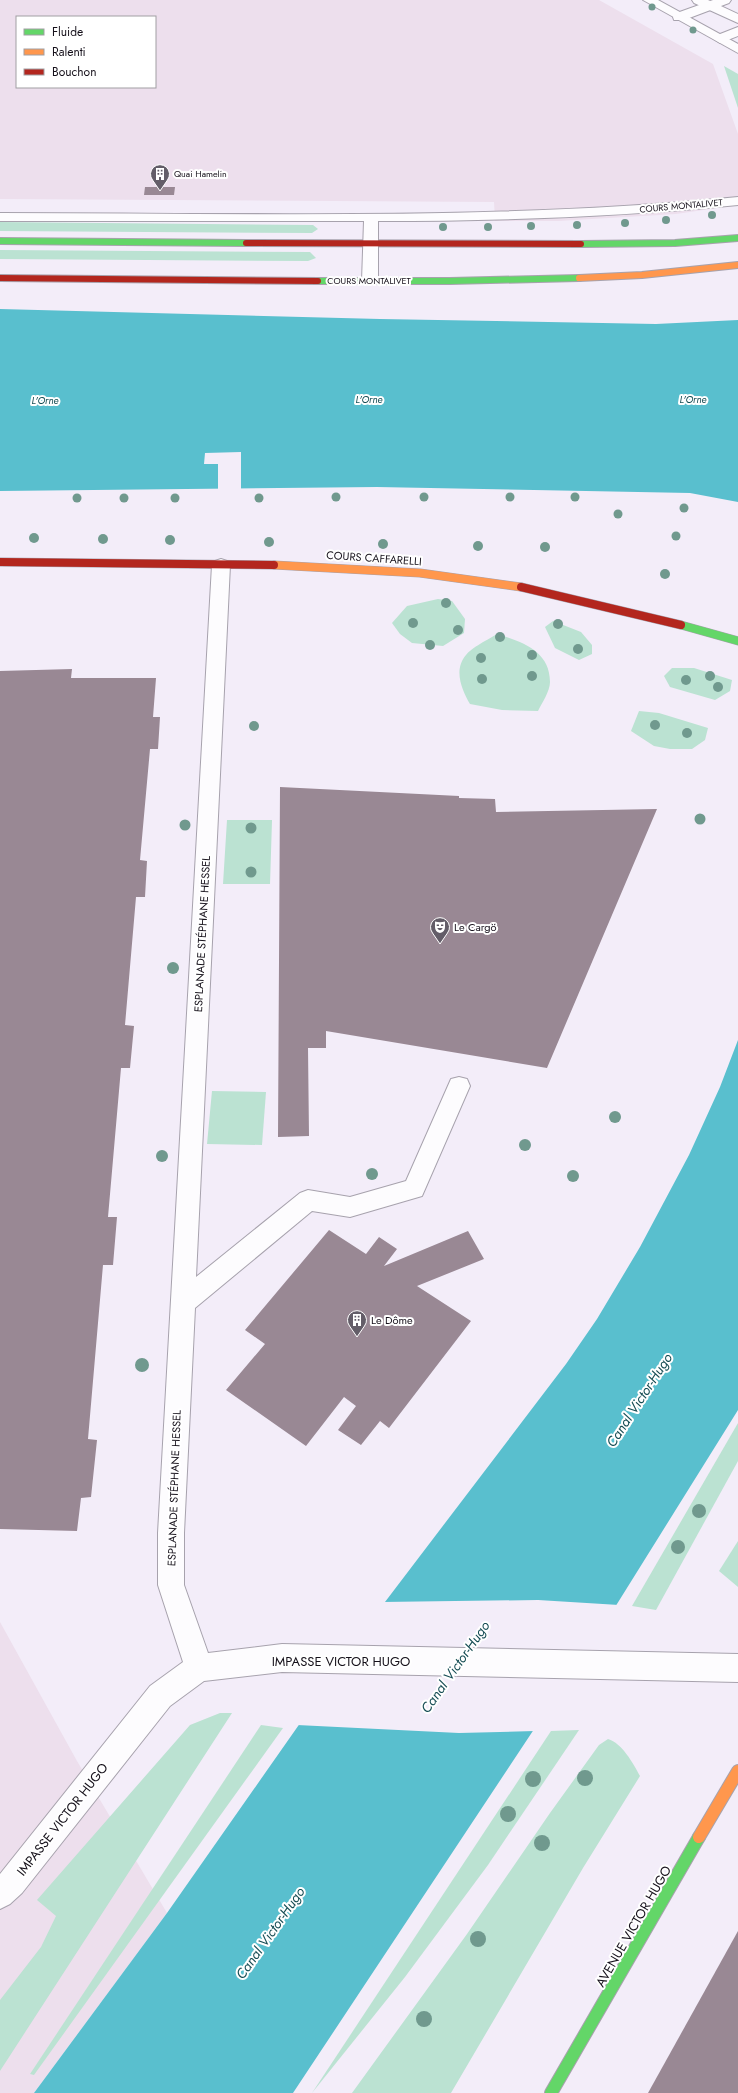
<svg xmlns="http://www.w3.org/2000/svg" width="738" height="2093" viewBox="0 0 738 2093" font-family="Jost,sans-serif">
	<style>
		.industrial { fill: #eddfed; fill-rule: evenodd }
		.green { fill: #bbe2d2 }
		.water { fill: #59bfce }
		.pier { fill: #f3edf9 }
		.building { fill: #998894 }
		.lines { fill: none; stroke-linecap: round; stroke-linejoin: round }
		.lane-casing { stroke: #a7a2ad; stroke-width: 2 }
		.street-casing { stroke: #a7a2ad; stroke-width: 2 }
		.fast-far2-casing { stroke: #a7a2ad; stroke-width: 8 }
		.fast-far1-casing { stroke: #a7a2ad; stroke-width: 9 }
		.fast-casing { stroke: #a7a2ad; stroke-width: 14 }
		.slow-far2-casing { stroke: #a7a2ad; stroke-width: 8 }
		.slow-far1-casing { stroke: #a7a2ad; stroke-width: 9 }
		.slow-casing { stroke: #a7a2ad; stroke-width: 14 }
		.jam-far1-casing { stroke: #a7a2ad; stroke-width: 8 }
		.jam-casing { stroke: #a7a2ad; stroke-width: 9 }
		.lane { fill: #fdfcfe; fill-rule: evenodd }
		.street { fill: #fdfcfe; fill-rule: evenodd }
		.fast-far2 { stroke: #63d668; stroke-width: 6 }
		.fast-far1 { stroke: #63d668; stroke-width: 8 }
		.fast { stroke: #63d668; stroke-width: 12 }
		.slow-far2 { stroke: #ff974d; stroke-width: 6 }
		.slow-far1 { stroke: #ff974d; stroke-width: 8 }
		.slow { stroke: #ff974d; stroke-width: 12 }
		.jam-far1 { stroke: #b3261e; stroke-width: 6 }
		.jam { stroke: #b3261e; stroke-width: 8 }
		.tree { fill: #70998e }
		.labels { text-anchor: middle; stroke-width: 4; stroke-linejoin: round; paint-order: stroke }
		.far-poi-label { font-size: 9px; fill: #15101a; stroke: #fff; text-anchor: start }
		.far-street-label { font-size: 9px; fill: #15101a; stroke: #fff }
		.far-water-label { font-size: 10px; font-style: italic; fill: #164d54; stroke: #fff }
		.street-label { font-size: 11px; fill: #15101a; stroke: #fff }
		.poi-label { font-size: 11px; fill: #15101a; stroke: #fff; text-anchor: start }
		.near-street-label { font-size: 13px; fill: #15101a; stroke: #fff }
		.near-water-label { font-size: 14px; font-style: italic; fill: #164d54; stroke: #fff }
	</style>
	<rect width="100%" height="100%" fill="#f3edf9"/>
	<g class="industrial">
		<path d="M0 0H599L713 64 738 134V205L676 214 558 221H495L494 202 0 199ZM17 17H155V87H17Z"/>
		<polygon points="0,1622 77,1761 167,1913 34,2093 0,2093"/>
	</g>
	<g class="green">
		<polygon points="724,66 738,74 738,108"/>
		<polygon points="0,222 313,225 318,229 312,233 0,231"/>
		<polygon points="0,250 310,252 316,258 308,261 0,259"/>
		<polygon points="438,599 452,601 465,619 464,633 443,646 412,643 400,634 392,623 407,606"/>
		<polygon points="553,621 581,632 592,645 592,654 579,660 555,648 545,627"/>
		<path d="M497 634C522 642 550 651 550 682 550 691 542 703 538 711L502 710 470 704C462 690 453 670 466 655 471 648 489 639 497 634Z"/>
		<polygon points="672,668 694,668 732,680 730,691 715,700 670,687 664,676"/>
		<polygon points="639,711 659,713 708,728 705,740 692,749 670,749 654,746 631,731"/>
		<polygon points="227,820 272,820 270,884 223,884"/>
		<polygon points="212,1091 266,1092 262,1145 207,1144"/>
		<polygon points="738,1423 738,1461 656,1610 632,1606"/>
		<polygon points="738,1541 738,1587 719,1571"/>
		<polygon points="220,1713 232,1713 0,2071 0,2000 41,1947 56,1916 37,1900 190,1725"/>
		<polygon points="261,1725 283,1728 34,2075 30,2074"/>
		<polygon points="579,1730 488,1865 405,1977 312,2093 551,1731"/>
		<path d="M608 1739C622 1743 633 1763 640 1776L583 1868 451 2093H352L467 1934 550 1813 599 1745Z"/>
	</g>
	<g class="water">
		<polygon points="0,309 380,319 656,324 738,320 738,502 690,493 377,487 0,491"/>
		<polygon points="738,1040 738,1410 617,1604 293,2093 34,2093 167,1913 385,1602 566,1364 597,1319 640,1247 689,1155 720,1087"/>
	</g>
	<g class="pier">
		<polygon points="241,452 241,489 218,489 218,464 204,464 205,453"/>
		<polygon points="538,1600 619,1605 535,1731 459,1733 297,1725 382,1602"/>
	</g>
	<g class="building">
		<polygon points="145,187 175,187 174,195 144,195"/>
		<polygon points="72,669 71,678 156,678 153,717 160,717 158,749 150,749 140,860 147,861 145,897 136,897 125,1025 134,1026 130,1068 121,1068 108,1217 117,1217 113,1265 103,1265 88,1439 97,1440 91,1497 81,1498 77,1531 0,1529 0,671"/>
		<polygon points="280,787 459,796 459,798 495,799 496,812 657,809 547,1068 326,1031 326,1048 308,1048 309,1136 278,1137"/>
		<polygon points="329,1230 366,1254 379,1237 397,1249 384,1266 468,1231 484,1259 417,1286 471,1321 389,1428 380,1421 361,1445 338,1430 356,1406 344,1397 306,1446 226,1390 265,1344 245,1330"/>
		<polygon points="738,1931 738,2093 648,2093"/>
	</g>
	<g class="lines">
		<defs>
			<g id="lane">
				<polygon points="713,0 731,0 729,3 684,20 674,20 673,17 674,14"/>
				<polygon points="738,27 738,36 720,43 714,39 715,36"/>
				<path d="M738 197V205C618 217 499 221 378 221V281L375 284H365L362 281 364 221H0V213C246 213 493 221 738 197Z"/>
			</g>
			<g id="street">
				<polygon points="643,0 658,0 738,44 738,53"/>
				<polygon points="692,0 708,0 738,14 738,23 694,3"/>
				<polygon points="221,559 227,561 230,565 196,1277 300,1193 308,1190 350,1197 406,1181 451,1079 459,1077 467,1079 470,1086 422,1196 350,1217 312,1211 195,1308 184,1533 184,1585 208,1653 282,1644 738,1654 738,1682 282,1672 204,1681 170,1706 22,1893 10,1904 0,1909 0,1874 150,1686 183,1662 158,1585 158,1533 212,565 215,561"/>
			</g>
			<g id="fast-far2">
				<polyline points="0,241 246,243"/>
				<polyline points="581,244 675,243 738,238"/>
				<polyline points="318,281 450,281 579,278"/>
			</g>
			<polyline id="fast-far1" points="681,625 738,641"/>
			<polyline id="fast" points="551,2093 699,1837"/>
			<polyline id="slow-far2" points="579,278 642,275 738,265"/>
			<polyline id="slow-far1" points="274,565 420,573 521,587"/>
			<polyline id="slow" points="699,1837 738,1771"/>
			<g id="jam-far1">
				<polyline points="246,243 581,244"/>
				<polyline points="0,278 318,281"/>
			</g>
			<g id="jam">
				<polyline points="0,562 274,565"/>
				<polyline points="521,587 681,625"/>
			</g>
		</defs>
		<use href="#lane" class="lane-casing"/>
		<use href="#street" class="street-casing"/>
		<use href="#fast-far2" class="fast-far2-casing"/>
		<use href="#fast-far1" class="fast-far1-casing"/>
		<use href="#fast" class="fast-casing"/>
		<use href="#slow-far2" class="slow-far2-casing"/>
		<use href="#slow-far1" class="slow-far1-casing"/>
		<use href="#slow" class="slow-casing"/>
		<use href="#jam-far1" class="jam-far1-casing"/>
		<use href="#jam" class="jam-casing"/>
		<use href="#lane" class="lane"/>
		<use href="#street" class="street"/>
		<use href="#fast-far2" class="fast-far2"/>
		<use href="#fast-far1" class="fast-far1"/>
		<use href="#fast" class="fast"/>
		<use href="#slow-far2" class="slow-far2"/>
		<use href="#slow-far1" class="slow-far1"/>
		<use href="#slow" class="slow"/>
		<use href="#jam-far1" class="jam-far1"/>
		<use href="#jam" class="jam"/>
	</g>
	<g class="tree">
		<circle cx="652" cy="7" r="3.5"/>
		<circle cx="693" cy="30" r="3.5"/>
		<circle cx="712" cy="215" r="4"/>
		<circle cx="666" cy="220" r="4"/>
		<circle cx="625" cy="223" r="4"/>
		<circle cx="577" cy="225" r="4"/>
		<circle cx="531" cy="226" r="4"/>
		<circle cx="443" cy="227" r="4"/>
		<circle cx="488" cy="227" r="4"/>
		<circle cx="336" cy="497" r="4.5"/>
		<circle cx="424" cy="497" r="4.5"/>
		<circle cx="510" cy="497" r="4.5"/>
		<circle cx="575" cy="497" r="4.5"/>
		<circle cx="77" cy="498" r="4.5"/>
		<circle cx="124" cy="498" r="4.5"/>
		<circle cx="175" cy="498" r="4.5"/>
		<circle cx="259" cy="498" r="4.5"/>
		<circle cx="684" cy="508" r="4.5"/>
		<circle cx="618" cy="514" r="4.5"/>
		<circle cx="676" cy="536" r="4.5"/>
		<circle cx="34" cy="538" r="5"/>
		<circle cx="103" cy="539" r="5"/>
		<circle cx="170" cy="540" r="5"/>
		<circle cx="269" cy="542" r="5"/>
		<circle cx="383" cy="544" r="5"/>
		<circle cx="478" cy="546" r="5"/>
		<circle cx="545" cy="547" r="5"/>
		<circle cx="665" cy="574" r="5"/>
		<circle cx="446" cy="603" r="5"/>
		<circle cx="413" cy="623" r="5"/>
		<circle cx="558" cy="624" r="5"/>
		<circle cx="458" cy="630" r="5"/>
		<circle cx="500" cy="637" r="5"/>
		<circle cx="430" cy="645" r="5"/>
		<circle cx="578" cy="649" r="5"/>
		<circle cx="532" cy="655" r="5"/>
		<circle cx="481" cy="658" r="5"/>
		<circle cx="532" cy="676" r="5"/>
		<circle cx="710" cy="676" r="5"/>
		<circle cx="482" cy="679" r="5"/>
		<circle cx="686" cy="680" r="5"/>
		<circle cx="718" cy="687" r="5"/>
		<circle cx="655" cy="725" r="5"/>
		<circle cx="254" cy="726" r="5"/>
		<circle cx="687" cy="733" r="5"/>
		<circle cx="700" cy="819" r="5.5"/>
		<circle cx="185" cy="825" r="5.5"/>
		<circle cx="251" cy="828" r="5.5"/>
		<circle cx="251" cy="872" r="5.5"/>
		<circle cx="173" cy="968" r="6"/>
		<circle cx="615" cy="1117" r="6"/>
		<circle cx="525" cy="1145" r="6"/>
		<circle cx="162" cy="1156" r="6"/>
		<circle cx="372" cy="1174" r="6"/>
		<circle cx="573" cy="1176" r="6"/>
		<circle cx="142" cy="1365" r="7"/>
		<circle cx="699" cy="1511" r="7"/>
		<circle cx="678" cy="1547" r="7"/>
		<circle cx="585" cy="1778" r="8"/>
		<circle cx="533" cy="1779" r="8"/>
		<circle cx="508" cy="1814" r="8"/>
		<circle cx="542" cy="1843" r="8"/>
		<circle cx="478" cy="1939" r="8"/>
		<circle cx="424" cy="2019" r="8"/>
	</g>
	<defs>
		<symbol id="building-pin" viewBox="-11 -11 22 30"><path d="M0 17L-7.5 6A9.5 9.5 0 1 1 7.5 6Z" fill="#635d68" stroke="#fff"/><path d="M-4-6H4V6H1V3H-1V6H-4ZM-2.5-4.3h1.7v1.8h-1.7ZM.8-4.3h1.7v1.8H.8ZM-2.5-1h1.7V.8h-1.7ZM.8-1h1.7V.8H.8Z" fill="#fff"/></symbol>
		<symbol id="theatre-pin" viewBox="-11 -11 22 30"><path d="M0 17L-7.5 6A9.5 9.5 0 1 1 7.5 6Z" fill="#635d68" stroke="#fff"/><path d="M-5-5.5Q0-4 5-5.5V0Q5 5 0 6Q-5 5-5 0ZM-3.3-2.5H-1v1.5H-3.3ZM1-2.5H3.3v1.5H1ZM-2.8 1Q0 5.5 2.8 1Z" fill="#fff"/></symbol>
	</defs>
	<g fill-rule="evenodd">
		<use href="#building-pin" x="149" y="163" width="22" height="30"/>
		<use href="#theatre-pin" x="429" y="916" width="22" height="30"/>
		<use href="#building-pin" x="346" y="1309" width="22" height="30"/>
	</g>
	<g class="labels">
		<g class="far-poi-label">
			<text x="174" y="177">Quai Hamelin</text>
		</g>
		<g class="far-street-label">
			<text transform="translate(681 206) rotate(-5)" y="3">COURS MONTALIVET</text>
			<text x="369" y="284">COURS MONTALIVET</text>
		</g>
		<g class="far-water-label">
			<text x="369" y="403">L'Orne</text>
			<text x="693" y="403">L'Orne</text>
			<text x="45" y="404">L'Orne</text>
		</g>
		<g class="street-label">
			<text transform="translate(374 558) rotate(4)" y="4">COURS CAFFARELLI</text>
			<text transform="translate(202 934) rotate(-87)" y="4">ESPLANADE STÉPHANE HESSEL</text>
			<text transform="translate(174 1488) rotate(-88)" y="4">ESPLANADE STÉPHANE HESSEL</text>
		</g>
		<g class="poi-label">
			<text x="454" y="931">Le Cargö</text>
			<text x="371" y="1324">Le Dôme</text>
		</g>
		<g class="near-street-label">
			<text x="341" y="1666">IMPASSE VICTOR HUGO</text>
			<text transform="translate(62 1819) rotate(-52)" y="5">IMPASSE VICTOR HUGO</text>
			<text transform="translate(633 1926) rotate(-60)" y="5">AVENUE VICTOR HUGO</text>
		</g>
		<g class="near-water-label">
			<text transform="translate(639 1400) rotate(-57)" y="5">Canal Victor-Hugo</text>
			<text transform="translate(455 1667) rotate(-55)" y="5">Canal Victor-Hugo</text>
			<text transform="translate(270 1933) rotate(-55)" y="5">Canal Victor-Hugo</text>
		</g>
	</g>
	<rect x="16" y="16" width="140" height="72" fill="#ffffff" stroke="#a19fa3"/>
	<rect x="24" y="29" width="20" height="6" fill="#63d668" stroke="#a19fa3"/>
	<text x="52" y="36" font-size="12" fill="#15101a">Fluide</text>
	<rect x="24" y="49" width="20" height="6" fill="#ff974d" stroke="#a19fa3"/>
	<text x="52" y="56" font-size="12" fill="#15101a">Ralenti</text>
	<rect x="24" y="69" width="20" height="6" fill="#b3261e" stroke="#a19fa3"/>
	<text x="52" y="76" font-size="12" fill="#15101a">Bouchon</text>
</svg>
